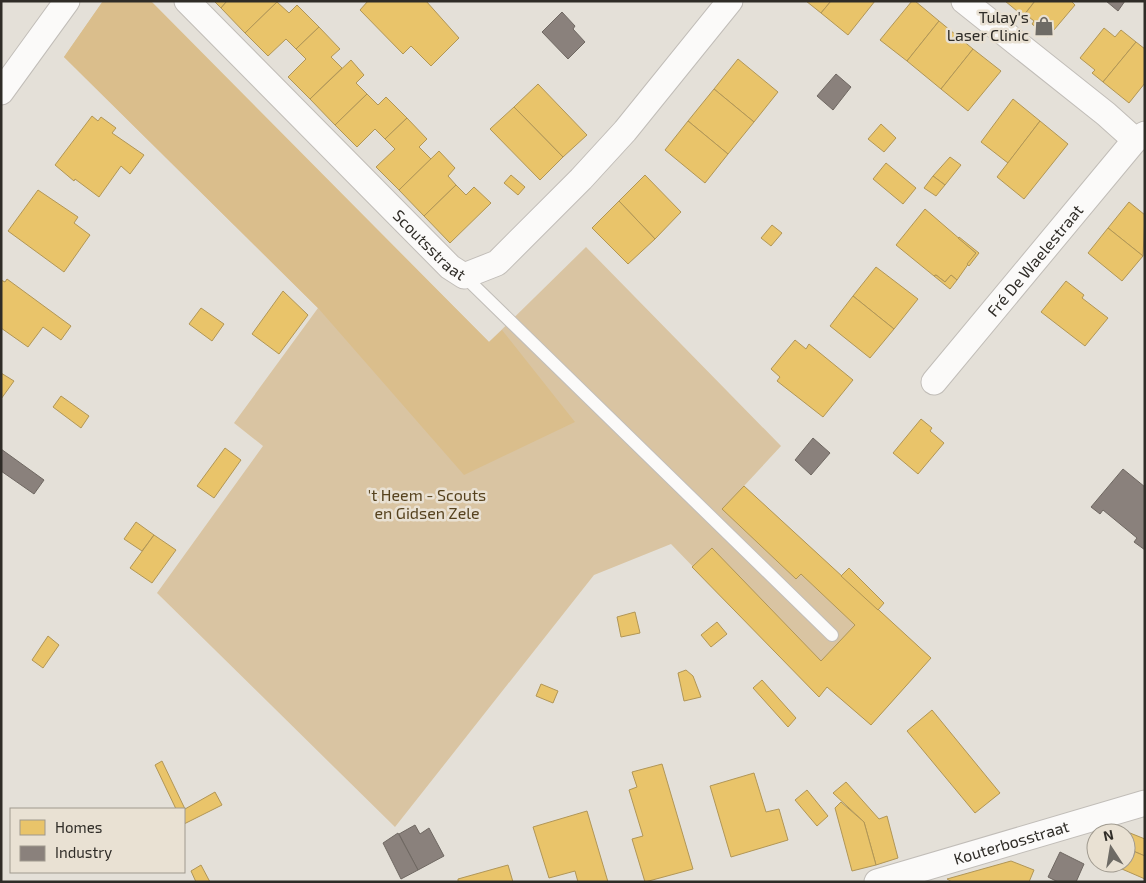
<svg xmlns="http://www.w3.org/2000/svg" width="1146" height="883" viewBox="0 0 1146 883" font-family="'Exo 2',sans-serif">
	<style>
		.green { fill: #d9c4a2 }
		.forest { fill: #dabe8c }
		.homes { fill: #e9c46a; stroke: #b19656 }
		.industry { fill: #8a817c; stroke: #6f6862 }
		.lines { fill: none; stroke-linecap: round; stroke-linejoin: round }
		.service-casing { stroke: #c1bdb8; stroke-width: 14 }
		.minor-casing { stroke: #c1bdb8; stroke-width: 27 }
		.service { stroke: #fbfaf9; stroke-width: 12 }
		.minor { stroke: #fbfaf9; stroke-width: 25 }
		.labels { text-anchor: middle; stroke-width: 5; stroke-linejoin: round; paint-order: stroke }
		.poi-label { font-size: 16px; fill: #2f2c27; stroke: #e9e1d3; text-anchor: end }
		.street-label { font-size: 16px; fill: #2f2c27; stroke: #e9e1d3 }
		.park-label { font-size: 16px; fill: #56421e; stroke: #e9e1d3 }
	</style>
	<rect width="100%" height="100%" fill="#e4e0d8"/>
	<polygon class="green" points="103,1 157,9 489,342 586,247 781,446 744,486 931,658 871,725 827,687 819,697 671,544 594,575 395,827 157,593 263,446 234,423 318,308 64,57"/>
	<polygon class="forest" points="103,1 151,1 489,342 502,330 575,422 464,475 318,308 64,57"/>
	<g class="homes">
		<polygon points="214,1 227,1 221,8"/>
		<polygon points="227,1 278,1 245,33 221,8"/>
		<polygon points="368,1 426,1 459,38 431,66 411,46 403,54 360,10"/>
		<polygon points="806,1 831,1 821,13"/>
		<polygon points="831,1 875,1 848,35 821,13"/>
		<polygon points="912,1 915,1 939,21 907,61 880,40"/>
		<polygon points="1005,1 1035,1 1023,16"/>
		<polygon points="1035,1 1071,1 1075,5 1048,37 1032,24 1034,21 1025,14"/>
		<polygon points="277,2 289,13 297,5 319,27 296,49 286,39 268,56 245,33"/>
		<polygon points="939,21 973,49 941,89 907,61"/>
		<polygon points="319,27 340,49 331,57 342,68 310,99 288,77 306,59 296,49"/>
		<polygon points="1104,28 1115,37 1121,30 1136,42 1103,82 1092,73 1095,70 1080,58"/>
		<polygon points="1136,42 1145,49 1145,83 1129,103 1103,82"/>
		<polygon points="973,49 1001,71 968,111 941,89"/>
		<polygon points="738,59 778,92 754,122 714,89"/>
		<polygon points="351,60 364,75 356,83 367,94 335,125 310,99"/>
		<polygon points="538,84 587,135 563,157 514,107"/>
		<polygon points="714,89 754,122 728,154 688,121"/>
		<polygon points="367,94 378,105 386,97 407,118 385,139 375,129 357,147 335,125"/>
		<polygon points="1013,99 1040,121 1008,163 981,142"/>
		<polygon points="514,107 563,157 540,180 490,129"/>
		<polygon points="92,116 98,121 101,117 116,128 112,133 144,155 130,174 121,166 99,197 75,179 74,181 55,165"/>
		<polygon points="407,118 427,139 419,147 431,159 399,190 376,167 395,149 385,139"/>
		<polygon points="688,121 728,154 705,183 665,150"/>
		<polygon points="1040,121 1068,144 1024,199 997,177"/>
		<polygon points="881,124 896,138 884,152 868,139"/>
		<polygon points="439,151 455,168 448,176 456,185 424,216 399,190"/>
		<polygon points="950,157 961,165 945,185 933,176"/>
		<polygon points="886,163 916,188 903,204 873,179"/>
		<polygon points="511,175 525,187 518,195 504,183"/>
		<polygon points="645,175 681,212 655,239 619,201"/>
		<polygon points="933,176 945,185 936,196 924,188"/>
		<polygon points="456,185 466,195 474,187 491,203 450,243 424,216"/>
		<polygon points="38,190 78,217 74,223 90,235 64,272 8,231"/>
		<polygon points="619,201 655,239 628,264 592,228"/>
		<polygon points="1129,202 1145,215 1143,256 1108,228"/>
		<polygon points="925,209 976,253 957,280 951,275 945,282 936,275 934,276 896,245"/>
		<polygon points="772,225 782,233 771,246 761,238"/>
		<polygon points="1108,228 1143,256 1122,281 1088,253"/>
		<polygon points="959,237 979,253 969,266 967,264 976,253 958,238"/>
		<polygon points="876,267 918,299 894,329 853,296"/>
		<polygon points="936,275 945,282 951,275 957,280 950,289 934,276"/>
		<polygon points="7,279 71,326 61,340 43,327 28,347 1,328 1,280 5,282"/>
		<polygon points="1066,281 1084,295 1082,298 1108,318 1085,346 1041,312"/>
		<polygon points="283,291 308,315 279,354 252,334"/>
		<polygon points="853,296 894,329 870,358 830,326"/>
		<polygon points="201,308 224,324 212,341 189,324"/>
		<polygon points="795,340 806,349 809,344 853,380 823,417 777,381 780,377 771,369"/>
		<polygon points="1,373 14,381 1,399"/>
		<polygon points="61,396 89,416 81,428 53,407"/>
		<polygon points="921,419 932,428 930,431 944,443 918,474 893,453"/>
		<polygon points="225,448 241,460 214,498 197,486"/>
		<polygon points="744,486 931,658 871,725 827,687 819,697 692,567 712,548 821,661 855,625 801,574 796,579 722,509"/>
		<polygon points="136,522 154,535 142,551 124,539"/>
		<polygon points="154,535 176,550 152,583 130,568"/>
		<polygon points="849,568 884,603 878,610 841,576"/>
		<polygon points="635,612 640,633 621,637 617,617"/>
		<polygon points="717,622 727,634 711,647 701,635"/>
		<polygon points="48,636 59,645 43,668 32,660"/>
		<polygon points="686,670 693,676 701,697 684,701 678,673"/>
		<polygon points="762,680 796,718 788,727 753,688"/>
		<polygon points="541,684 558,691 553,703 536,696"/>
		<polygon points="932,710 1000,793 975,813 907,731"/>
		<polygon points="162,761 185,809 215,792 222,805 184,824 184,809 176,809 155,765"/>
		<polygon points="662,764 693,869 645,882 632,839 643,836 629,790 637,787 632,772"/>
		<polygon points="754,773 766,812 779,809 788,840 731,857 710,786"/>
		<polygon points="846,782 879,819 887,816 898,858 876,865 864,822 833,793"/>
		<polygon points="807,790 828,816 817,826 795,800"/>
		<polygon points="841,802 864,822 876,865 852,871 835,808"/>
		<polygon points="587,811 608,882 578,882 575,871 549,878 533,827"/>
		<polygon points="1130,833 1145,839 1145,856 1126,848"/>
		<polygon points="1126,848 1145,856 1145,879 1108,863 1126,863"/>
		<polygon points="1011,861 1034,870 1029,882 952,882 947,879"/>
		<polygon points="201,865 210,882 196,882 191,871"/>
		<polygon points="508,865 513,882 458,882 458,879"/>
	</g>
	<g class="industry">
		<polygon points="1106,1 1125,1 1118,11"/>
		<polygon points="562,12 575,26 573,29 585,42 568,59 542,32"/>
		<polygon points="836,74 851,87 833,110 817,96"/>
		<polygon points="813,438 830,453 811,475 795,460"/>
		<polygon points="1,449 44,480 34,494 1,471"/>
		<polygon points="1123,469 1145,487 1145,550 1134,542 1137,538 1103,510 1100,514 1091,507"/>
		<polygon points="415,825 420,834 429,828 444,856 418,870 399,834"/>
		<polygon points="398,833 418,870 401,879 383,843"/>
		<polygon points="1060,852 1084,864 1076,882 1058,882 1048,877"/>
	</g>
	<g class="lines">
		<defs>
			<polyline id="service" points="464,276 832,635"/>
			<g id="minor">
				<path id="s1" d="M187 1 450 267 464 276 497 263 581 179 625 131 730 1"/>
				<polyline points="964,1 1106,114 1135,140 1145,134"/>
				<polyline points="1,92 67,1"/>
				<path id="s2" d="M934 382 1135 140"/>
				<path id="s3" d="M877 882 1145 803"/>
			</g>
		</defs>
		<use href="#service" class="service-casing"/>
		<use href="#minor" class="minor-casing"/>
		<use href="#service" class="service"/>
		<use href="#minor" class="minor"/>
	</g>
	<defs>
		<symbol id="shop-bare" viewBox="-9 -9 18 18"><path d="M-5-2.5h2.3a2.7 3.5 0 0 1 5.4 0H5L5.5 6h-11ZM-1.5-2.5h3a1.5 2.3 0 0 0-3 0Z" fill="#6e6b65" stroke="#e9e1d3" stroke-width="2.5" paint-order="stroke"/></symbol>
	</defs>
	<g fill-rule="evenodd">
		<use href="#shop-bare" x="1030" y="12" width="28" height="28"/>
	</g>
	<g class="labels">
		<g class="poi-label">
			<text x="1029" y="23">Tulay's<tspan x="1029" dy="18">Laser Clinic</tspan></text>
		</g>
		<g class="street-label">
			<text dy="6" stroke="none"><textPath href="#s1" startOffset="344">Scoutsstraat</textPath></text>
			<text dy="6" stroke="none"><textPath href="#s2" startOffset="158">Fré De Waelestraat</textPath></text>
			<text dy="6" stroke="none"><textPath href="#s3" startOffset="140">Kouterbosstraat</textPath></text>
		</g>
		<g class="park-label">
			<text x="427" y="501">'t Heem - Scouts<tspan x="427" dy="18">en Gidsen Zele</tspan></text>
		</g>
	</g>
	<rect width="1146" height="883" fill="none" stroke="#2f2c27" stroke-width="5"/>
	<rect x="10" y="808" width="175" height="65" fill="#e9e1d3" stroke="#9f998e"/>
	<rect x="20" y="820" width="25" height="15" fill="#e9c46a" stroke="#9f998e"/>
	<text x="55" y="833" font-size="15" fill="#2f2c27">Homes</text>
	<rect x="20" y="846" width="25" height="15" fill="#8a817c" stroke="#9f998e"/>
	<text x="55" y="858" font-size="15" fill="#2f2c27">Industry</text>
	<g transform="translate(1111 848) rotate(348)"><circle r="24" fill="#e9e1d3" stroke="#9f998e"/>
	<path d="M0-4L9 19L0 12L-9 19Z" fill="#6e6b65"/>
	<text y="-8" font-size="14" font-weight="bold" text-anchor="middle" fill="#2f2c27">N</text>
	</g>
</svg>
